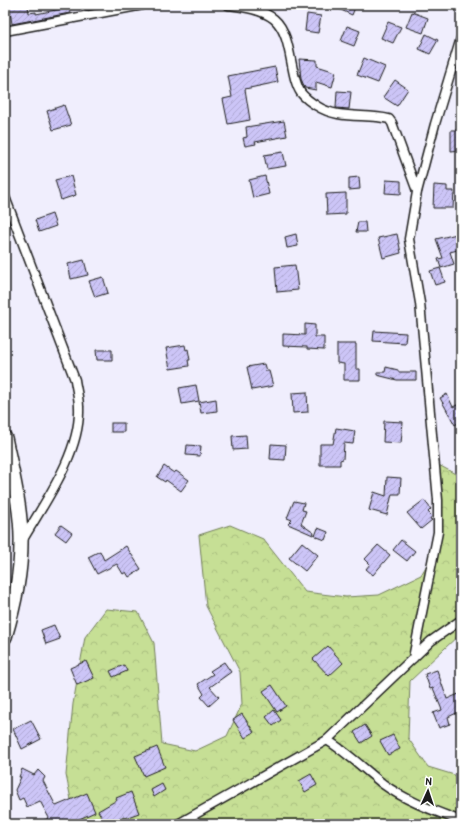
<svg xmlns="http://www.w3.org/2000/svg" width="466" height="829" viewBox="0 0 466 829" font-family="'Patrick Hand',sans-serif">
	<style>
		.forest { fill: url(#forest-crowns); stroke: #717e58 }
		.building { fill: url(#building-hatch); stroke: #1c1c1c }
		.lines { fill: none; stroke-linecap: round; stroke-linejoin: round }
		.minor-casing { stroke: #1c1c1c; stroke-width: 11 }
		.trunk-casing { stroke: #1c1c1c; stroke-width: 16 }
		.minor { stroke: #fff; stroke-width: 8 }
		.trunk { stroke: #fff; stroke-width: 13 }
	</style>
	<defs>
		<pattern id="forest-crowns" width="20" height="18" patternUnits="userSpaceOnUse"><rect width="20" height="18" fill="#c6df95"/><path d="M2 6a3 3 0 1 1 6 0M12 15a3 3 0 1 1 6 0" fill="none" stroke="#aabf80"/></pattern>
		<pattern id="building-hatch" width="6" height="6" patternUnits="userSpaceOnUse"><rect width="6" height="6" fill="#ccc5f7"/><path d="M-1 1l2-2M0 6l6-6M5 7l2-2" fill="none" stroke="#afa9d3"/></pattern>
	</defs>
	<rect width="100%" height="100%" fill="#f0eefd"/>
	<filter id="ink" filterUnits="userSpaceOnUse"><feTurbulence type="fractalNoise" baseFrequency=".025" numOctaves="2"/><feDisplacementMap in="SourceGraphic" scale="8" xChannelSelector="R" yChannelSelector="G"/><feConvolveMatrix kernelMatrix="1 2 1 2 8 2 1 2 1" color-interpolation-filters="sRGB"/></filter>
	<g filter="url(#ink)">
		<polygon class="forest" points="435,463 461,477 461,633 410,681 408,738 428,767 461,777 461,824 76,824 66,775 73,704 85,637 106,609 138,612 154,643 162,744 195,751 227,736 242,704 240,672 206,606 199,535 230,525 263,539 305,592 346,597 379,595 421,575 434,553"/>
		<g class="building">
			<polygon points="9,5 28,5 29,13 36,12 36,14 61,9 60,5 69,5 70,13 12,24"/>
			<polygon points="330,5 356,5 352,15"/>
			<polygon points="412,12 428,18 423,33 406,27"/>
			<polygon points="307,14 321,16 318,33 305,31"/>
			<polygon points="388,22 401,27 393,43 381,38"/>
			<polygon points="347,26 360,31 354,46 341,41"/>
			<polygon points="426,34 438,40 430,54 419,49"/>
			<polygon points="364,58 385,67 378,83 357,75"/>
			<polygon points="299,59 317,60 317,66 336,72 332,87 316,82 316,90 305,88 301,79"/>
			<polygon points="275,67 278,82 245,89 250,120 228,124 223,99 232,97 228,76"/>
			<polygon points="395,80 408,89 397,106 383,97"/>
			<polygon points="337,91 351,92 349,109 336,108"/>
			<polygon points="64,105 71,125 53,130 47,111"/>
			<polygon points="284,121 287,136 255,142 256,144 245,146 243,138 247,137 246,127"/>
			<polygon points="451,130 461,130 461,150 451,151"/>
			<polygon points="283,152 286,166 267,169 264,155"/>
			<polygon points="71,176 76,195 61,200 55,180"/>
			<polygon points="265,176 269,194 253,198 249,180"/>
			<polygon points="359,177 360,189 349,190 349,178"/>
			<polygon points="386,180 401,181 401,194 385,193"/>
			<polygon points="434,185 447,186 447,191 454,191 453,208 433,208"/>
			<polygon points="346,193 346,214 327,215 326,194"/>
			<polygon points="52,214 56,226 39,232 35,220"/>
			<polygon points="358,222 365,222 366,232 356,232"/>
			<polygon points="461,233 461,249 450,252 454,264 441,268 438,259 443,258 436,239"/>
			<polygon points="296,234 298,246 287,248 285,237"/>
			<polygon points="397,234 401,253 383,258 378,238"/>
			<polygon points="84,260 88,275 71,279 68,264"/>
			<polygon points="295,265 298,290 277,292 275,267"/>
			<polygon points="440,268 445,282 435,285 430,271"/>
			<polygon points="103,277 108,293 95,297 89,281"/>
			<polygon points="305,324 315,325 315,337 324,337 324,350 307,349 307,347 283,346 283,334 305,335"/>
			<polygon points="374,331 406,333 405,343 373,341"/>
			<polygon points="337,344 356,344 356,369 360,369 360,380 344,380 344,364 337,363"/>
			<polygon points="185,345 186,350 188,349 190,360 188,360 189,366 170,369 166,348"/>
			<polygon points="96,350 112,350 112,360 97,360"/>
			<polygon points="264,364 266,371 269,371 273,386 252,390 247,367"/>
			<polygon points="386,367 398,370 398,372 416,372 416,380 397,380 377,375 377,372 385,372"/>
			<polygon points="196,385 199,401 182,404 179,388"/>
			<polygon points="307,392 308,412 293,413 292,393"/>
			<polygon points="447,394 453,407 461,403 461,421 455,425 440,398"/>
			<polygon points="216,399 217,411 201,413 199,402"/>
			<polygon points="384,421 403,422 401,443 383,442"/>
			<rect x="111" y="423" width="13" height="9"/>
			<polygon points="336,428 355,431 353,444 344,443 343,459 340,460 340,465 320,465 320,444 333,444"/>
			<polygon points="246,435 247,449 233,450 232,436"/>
			<polygon points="271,444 286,445 285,460 270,459"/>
			<polygon points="187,445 201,446 200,456 186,455"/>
			<polygon points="164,466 174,473 176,471 189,480 181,491 166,480 165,482 157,477"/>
			<polygon points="387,477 401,478 400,494 392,494 387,515 369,510 374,492 386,496"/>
			<polygon points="424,500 431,509 428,512 432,516 430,519 432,520 421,529 407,513"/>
			<polygon points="294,501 304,503 302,510 306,511 301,524 314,533 313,535 288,524 292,520 287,518"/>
			<polygon points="61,525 72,533 66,541 55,533"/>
			<polygon points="318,528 328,532 325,540 315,536"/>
			<polygon points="401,540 415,551 407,561 393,550"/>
			<polygon points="302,542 318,555 305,571 289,558"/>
			<polygon points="378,545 390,555 373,575 366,569 370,564 365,559"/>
			<polygon points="126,546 141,569 129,577 126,572 123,574 117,564 97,574 88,557 100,551 104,560"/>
			<polygon points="54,625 60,639 46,644 41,630"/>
			<polygon points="328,646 343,663 329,676 313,659"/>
			<polygon points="86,661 94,678 77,685 70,668"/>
			<polygon points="224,662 231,672 210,687 219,697 209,706 201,697 204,694 198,684 213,674 210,671"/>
			<polygon points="124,665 127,671 113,677 110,671"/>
			<polygon points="437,670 447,699 461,693 461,711 448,717 450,724 439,728 433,713 442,710 433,688 430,689 425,674"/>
			<polygon points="272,685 286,706 277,712 263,691"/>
			<polygon points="274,710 281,720 273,726 266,717"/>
			<polygon points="242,714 254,732 245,738 233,720"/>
			<polygon points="31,720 41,739 22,749 13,729"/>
			<polygon points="365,725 372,736 361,743 354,732"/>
			<polygon points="393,735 400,749 388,755 380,741"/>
			<polygon points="157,747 165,767 144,776 135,756"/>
			<polygon points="22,769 34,775 38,770 45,777 43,781 56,806 87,793 95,812 68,824 36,824 49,818 40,801 27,807 23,798 19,800 15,790 21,777 19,777"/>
			<polygon points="311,774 317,785 305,792 299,781"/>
			<polygon points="162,784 165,790 154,797 151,790"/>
			<polygon points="131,792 139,813 125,818 124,816 109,824 106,824 98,811 117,800 116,798"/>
		</g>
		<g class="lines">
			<defs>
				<g id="minor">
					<path d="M228 5C243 7 262 9 274 19 293 35 289 76 301 93 305 98 312 103 317 106 338 120 366 113 389 119L392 123 417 191"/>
					<polyline points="5,31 143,5"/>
					<path d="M5 197 75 380C76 388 79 398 79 407 81 453 44 503 22 541"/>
					<polyline points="413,658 438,532 438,500 420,303 409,239 417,192 435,124 461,38"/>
					<path d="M327 740C348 753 364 769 383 784 406 801 435 811 461 821"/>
					<polyline points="178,824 327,740 431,641 461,620"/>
				</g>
				<path id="trunk" d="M5 438C12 470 22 512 21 544 21 575 14 607 5 637"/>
			</defs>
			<use href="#minor" class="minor-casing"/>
			<use href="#trunk" class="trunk-casing"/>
			<use href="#minor" class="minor"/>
			<use href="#trunk" class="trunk"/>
		</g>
	</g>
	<rect width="466" height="829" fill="none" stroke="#fff" stroke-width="20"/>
	<rect x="10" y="10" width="446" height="809" fill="none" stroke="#1c1c1c" stroke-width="1.5" filter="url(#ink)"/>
	<g transform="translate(428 791) rotate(3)" stroke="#ffffff" stroke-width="3" paint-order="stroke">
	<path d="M0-3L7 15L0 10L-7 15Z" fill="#1c1c1c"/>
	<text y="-6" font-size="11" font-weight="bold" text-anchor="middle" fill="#1c1c1c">N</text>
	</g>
</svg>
